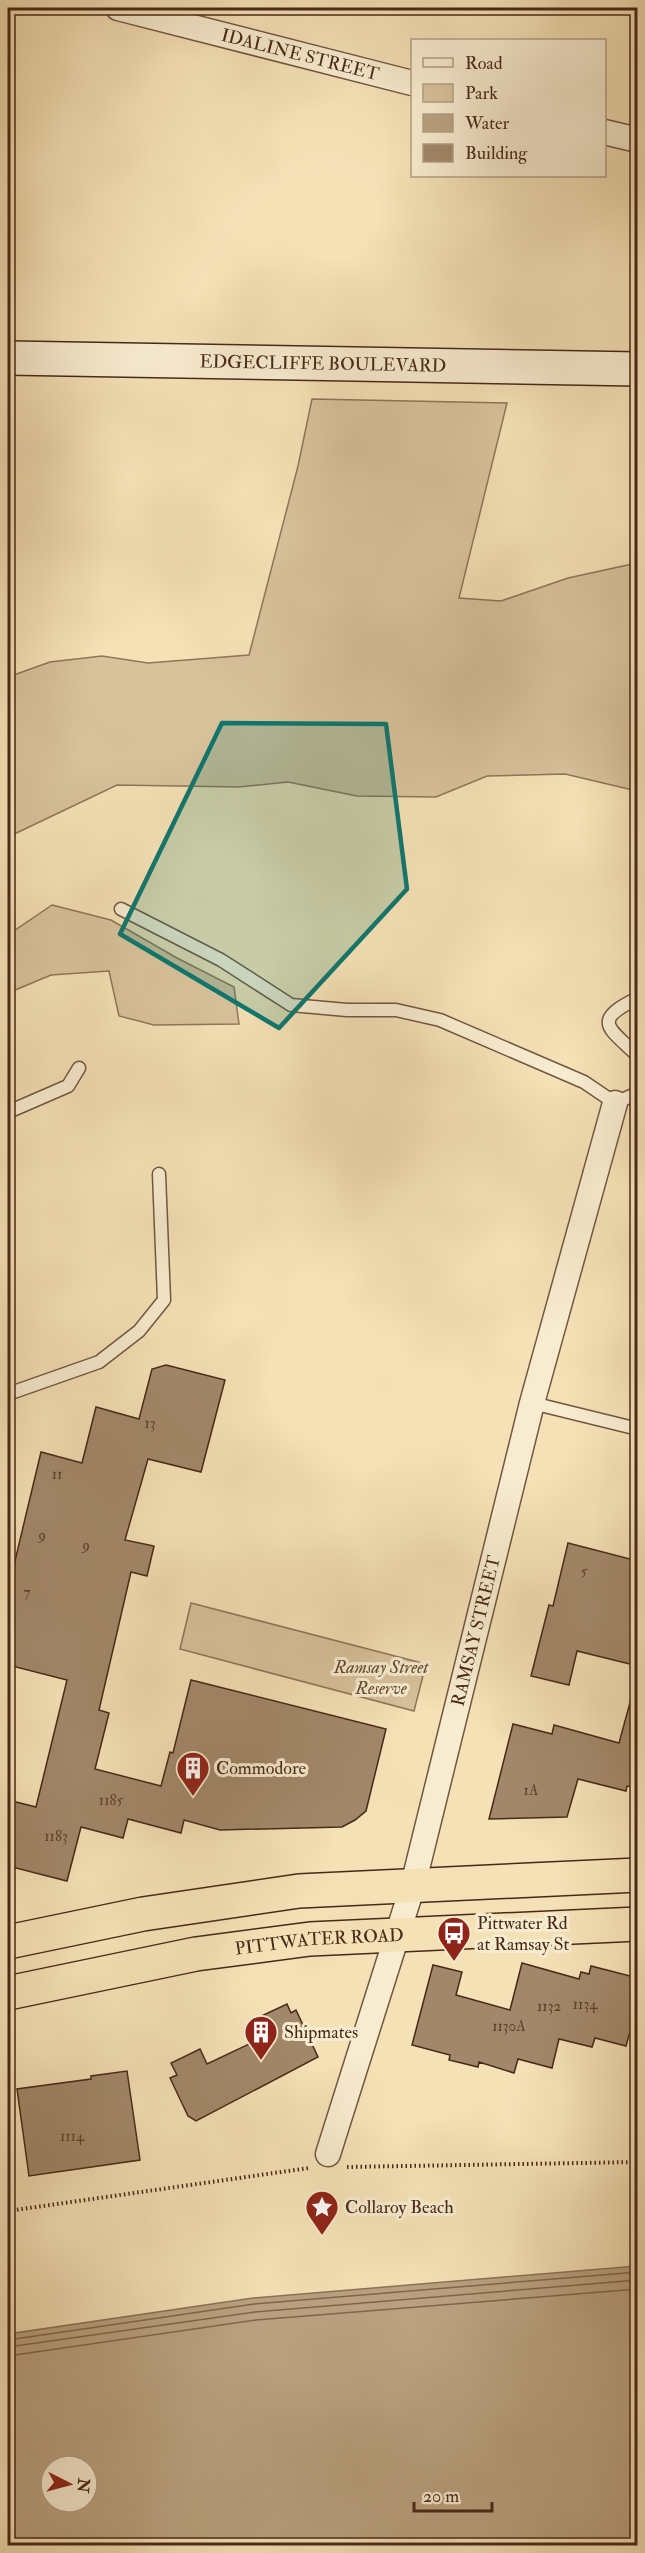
<svg xmlns="http://www.w3.org/2000/svg" width="645" height="2553" viewBox="0 0 645 2553" font-family="'IM FELL Double Pica',serif">
	<style>
		.green { fill: #d8c29b; stroke: #90755a; stroke-width: 1.5 }
		.water { fill: #baa280; stroke: #8c7156; stroke-width: 1.5; fill-rule: evenodd }
		.lines { fill: none; stroke-linecap: round; stroke-linejoin: round }
		.shore { stroke: #81654c; stroke-width: 1.5 }
		.building { fill: #a2886a; stroke: #482818; stroke-width: 1.5 }
		.lane-casing { stroke: #735640; stroke-width: 15 }
		.street-casing { stroke: #735640; stroke-width: 27 }
		.secondary-casing { stroke: #482818; stroke-width: 36 }
		.highway-casing { stroke: #482818; stroke-width: 36 }
		.path { stroke: #482818; stroke-width: 4; stroke-dasharray: 1.5 3; stroke-linecap: butt }
		.lane { stroke: #f8ecd0; stroke-width: 12 }
		.street { stroke: #f8ecd0; stroke-width: 24 }
		.secondary { stroke: #f8ecd0; stroke-width: 33 }
		.highway { stroke: #f5e1b6; stroke-width: 33 }
		.marked { fill: #0f766e; fill-opacity: 0.2; stroke: #0f766e; stroke-width: 4.5; stroke-linejoin: round }
		.labels { text-anchor: middle; stroke-width: 6; stroke-linejoin: round; paint-order: stroke }
		.number-label { font-size: 15px; fill: #5e402c }
		.street-label { font-size: 18px; fill: #482818; stroke: #f8ecd0 }
		.park-label { font-size: 18px; font-style: italic; fill: #654732; stroke: #f8ecd0 }
		.poi-label { font-size: 18px; fill: #482818; stroke: #f8ecd0; text-anchor: start }
	</style>
	<rect width="100%" height="100%" fill="#f5e1b6"/>
	<filter id="stains"><feTurbulence type="fractalNoise" baseFrequency=".00333" numOctaves="4"/><feColorMatrix values="0 0 0 0 .2 0 0 0 0 .09 0 0 0 0 .02 0 0 0 .5 -.17"/></filter>
	<radialGradient id="worn" r=".72"><stop offset=".6" stop-color="#630" stop-opacity="0"/><stop offset="1" stop-color="#630" stop-opacity=".3"/></radialGradient>
	<g class="green">
		<polygon points="312,399 507,403 459,598 501,601 568,578 637,563 637,791 565,774 487,776 436,797 357,796 288,782 239,787 117,785 8,837 8,677 50,662 102,656 148,663 249,655 298,466"/>
		<polygon points="52,905 111,920 177,958 234,987 239,1024 154,1025 119,1016 109,971 51,975 8,993 8,935"/>
		<polygon points="191,1603 426,1664 414,1711 180,1649"/>
	</g>
	<path class="water" d="M637 2266V2545H8V2334L253 2298ZM51 2466H87V2502H51Z"/>
	<g class="lines">
		<g class="shore">
			<polyline points="8,2340 254,2304 638,2272"/>
			<polyline points="8,2347 255,2312 638,2280"/>
			<polyline points="8,2356 256,2320 638,2289"/>
		</g>
	</g>
	<g class="building">
		<polygon points="166,1365 225,1380 201,1472 148,1459 125,1540 154,1546 147,1576 131,1572 99,1710 109,1713 95,1769 161,1786 170,1752 173,1753 191,1680 386,1729 366,1811 355,1820 342,1827 220,1830 184,1820 181,1833 128,1819 123,1838 81,1827 67,1881 8,1866 8,1800 36,1807 67,1680 8,1665 8,1590 41,1452 82,1463 96,1407 139,1419 152,1369"/>
		<polygon points="568,1543 638,1561 638,1666 577,1651 569,1685 531,1676 549,1605 553,1606"/>
		<polygon points="631,1699 638,1699 638,1788 627,1786 626,1791 578,1779 567,1817 489,1819 513,1724 552,1734 554,1725 619,1743"/>
		<polygon points="522,1963 579,1979 581,1972 589,1974 591,1966 638,1978 638,2004 626,2046 595,2038 592,2047 559,2039 552,2068 518,2059 514,2073 479,2062 478,2067 449,2060 450,2055 412,2045 433,1965 462,1972 456,1995 510,2010"/>
		<polygon points="287,2004 291,2013 296,2010 318,2057 196,2121 188,2116 170,2078 177,2075 171,2063 200,2049 207,2064 266,2036 257,2018"/>
		<polygon points="127,2071 140,2160 29,2176 17,2089 91,2079 91,2076"/>
	</g>
	<g class="lines">
		<defs>
			<g id="lane">
				<polyline points="121,909 221,960 291,1005 347,1010 396,1010 440,1020 584,1082 615,1103 638,1093"/>
				<path d="M638 998C591 1021 608 1027 638 1056"/>
				<polyline points="8,1112 68,1086 79,1068"/>
				<polyline points="8,1394 99,1362 139,1331 164,1300 159,1174"/>
				<polyline points="532,1403 638,1429"/>
			</g>
			<g id="street">
				<path id="s1" d="M118 8 412 83"/>
				<polyline points="604,132 638,140"/>
				<path id="s2" d="M328 2154 413 1885 532 1403 615 1103"/>
			</g>
			<g id="secondary">
				<path id="s3" d="M8 358 638 369"/>
			</g>
			<g id="highway">
				<polyline points="8,1942 143,1914 299,1891 638,1875"/>
				<path id="s4" d="M8 1993 196 1954 310 1939 638 1924"/>
			</g>
		</defs>
		<use href="#lane" class="lane-casing"/>
		<use href="#street" class="street-casing"/>
		<use href="#secondary" class="secondary-casing"/>
		<use href="#highway" class="highway-casing"/>
		<g class="path">
			<polyline points="347,2167 638,2162"/>
			<polyline points="8,2211 309,2168"/>
		</g>
		<use href="#lane" class="lane"/>
		<use href="#street" class="street"/>
		<use href="#secondary" class="secondary"/>
		<use href="#highway" class="highway"/>
	</g>
	<path class="marked" d="M222 723 386 724 407 889 279 1028 120 934Z"/>
	<defs>
		<symbol id="building-pin" viewBox="-11 -11 22 30"><path d="M0 17L-7.5 6A9.5 9.5 0 1 1 7.5 6Z" fill="#8f2418" stroke="#f8ecd0"/><path d="M-4-6H4V6H1V3H-1V6H-4ZM-2.5-4.3h1.7v1.8h-1.7ZM.8-4.3h1.7v1.8H.8ZM-2.5-1h1.7V.8h-1.7ZM.8-1h1.7V.8H.8Z" fill="#fff"/></symbol>
		<symbol id="bus-pin" viewBox="-11 -11 22 30"><path d="M0 17L-7.5 6A9.5 9.5 0 1 1 7.5 6Z" fill="#8f2418" stroke="#f8ecd0"/><path d="M-5-6H5V4H4V6H2V4H-2V6H-4V4H-5ZM-3.5-4V0h7V-4ZM-3.5 1.2v1.5H-2V1.2ZM2 1.2v1.5H3.5V1.2Z" fill="#fff"/></symbol>
		<symbol id="sight-pin" viewBox="-11 -11 22 30"><path d="M0 17L-7.5 6A9.5 9.5 0 1 1 7.5 6Z" fill="#8f2418" stroke="#f8ecd0"/><path d="M0-6L1.8-2.2L6-1.7L2.9 1.2L3.7 5.4L0 3.3L-3.7 5.4L-2.9 1.2L-6-1.7L-1.8-2.2Z" fill="#fff"/></symbol>
	</defs>
	<g fill-rule="evenodd">
		<use href="#building-pin" x="174" y="1749" width="38" height="52"/>
		<use href="#bus-pin" x="435" y="1914" width="38" height="52"/>
		<use href="#building-pin" x="242" y="2013" width="38" height="52"/>
		<use href="#sight-pin" x="303" y="2188" width="38" height="52"/>
	</g>
	<g class="labels">
		<g class="number-label">
			<text x="150" y="1428">13</text>
			<text x="57" y="1479">11</text>
			<text x="42" y="1540">9</text>
			<text x="86" y="1550">9</text>
			<text x="584" y="1576">5</text>
			<text x="27" y="1597">7</text>
			<text x="531" y="1795">1A</text>
			<text x="111" y="1805">1185</text>
			<text x="56" y="1841">1183</text>
			<text x="585" y="2009">1134</text>
			<text x="549" y="2011">1132</text>
			<text x="509" y="2031">1130A</text>
			<text x="72" y="2141">1114</text>
		</g>
		<g class="street-label">
			<text dy="6" stroke="none"><textPath href="#s1" startOffset="188">IDALINE STREET</textPath></text>
			<text dy="6" stroke="none"><textPath href="#s3" startOffset="315">EDGECLIFFE BOULEVARD</textPath></text>
			<text dy="6" stroke="none"><textPath href="#s2" startOffset="544">RAMSAY STREET</textPath></text>
			<text dy="6" stroke="none"><textPath href="#s4" startOffset="316">PITTWATER ROAD</textPath></text>
		</g>
		<g class="park-label">
			<text x="381" y="1673">Ramsay Street<tspan x="381" dy="21">Reserve</tspan></text>
		</g>
		<g class="poi-label">
			<text x="216" y="1774">Commodore</text>
			<text x="477" y="1929">Pittwater Rd<tspan x="477" dy="21">at Ramsay St</tspan></text>
			<text x="284" y="2038">Shipmates</text>
			<text x="345" y="2213">Collaroy Beach</text>
		</g>
	</g>
	<rect width="645" height="2553" fill="none" stroke="#f5e1b6" stroke-width="30"/>
	<rect x="9" y="9" width="627" height="2535" fill="none" stroke="#482818" stroke-width="3"/>
	<rect x="15" y="15" width="615" height="2523" fill="none" stroke="#482818" stroke-width="1.5"/>
	<rect x="411" y="39" width="195" height="138" fill="#f8ecd0" stroke="#b29e86" stroke-width="1.5"/>
	<rect x="423" y="58" width="30" height="9" fill="#f8ecd0" stroke="#b29e86" stroke-width="1.5"/>
	<text x="465" y="69" font-size="18" fill="#482818">Road</text>
	<rect x="423" y="84" width="30" height="18" fill="#d8c29b" stroke="#b29e86" stroke-width="1.5"/>
	<text x="465" y="99" font-size="18" fill="#482818">Park</text>
	<rect x="423" y="114" width="30" height="18" fill="#baa280" stroke="#b29e86" stroke-width="1.5"/>
	<text x="465" y="129" font-size="18" fill="#482818">Water</text>
	<rect x="423" y="144" width="30" height="18" fill="#a2886a" stroke="#b29e86" stroke-width="1.5"/>
	<text x="465" y="159" font-size="18" fill="#482818">Building</text>
	<g transform="translate(69 2484) rotate(96)"><circle r="28" fill="#f8ecd0" stroke="#b29e86" stroke-width="1.5"/>
	<path d="M0-4.5L10 22L0 15L-10 22Z" fill="#8f2418"/>
	<text y="-9" font-size="16" font-weight="bold" text-anchor="middle" fill="#482818">N</text>
	</g>
	<path d="M414 2502v9h78v-9" fill="none" stroke="#482818" stroke-width="3"/>
	<text x="423" y="2502" font-size="18" fill="#482818" stroke="#f8ecd0" stroke-width="4.5" paint-order="stroke">20 m</text>
	<rect width="100%" height="100%" filter="url(#stains)"/>
	<rect width="100%" height="100%" fill="url(#worn)"/>
</svg>
